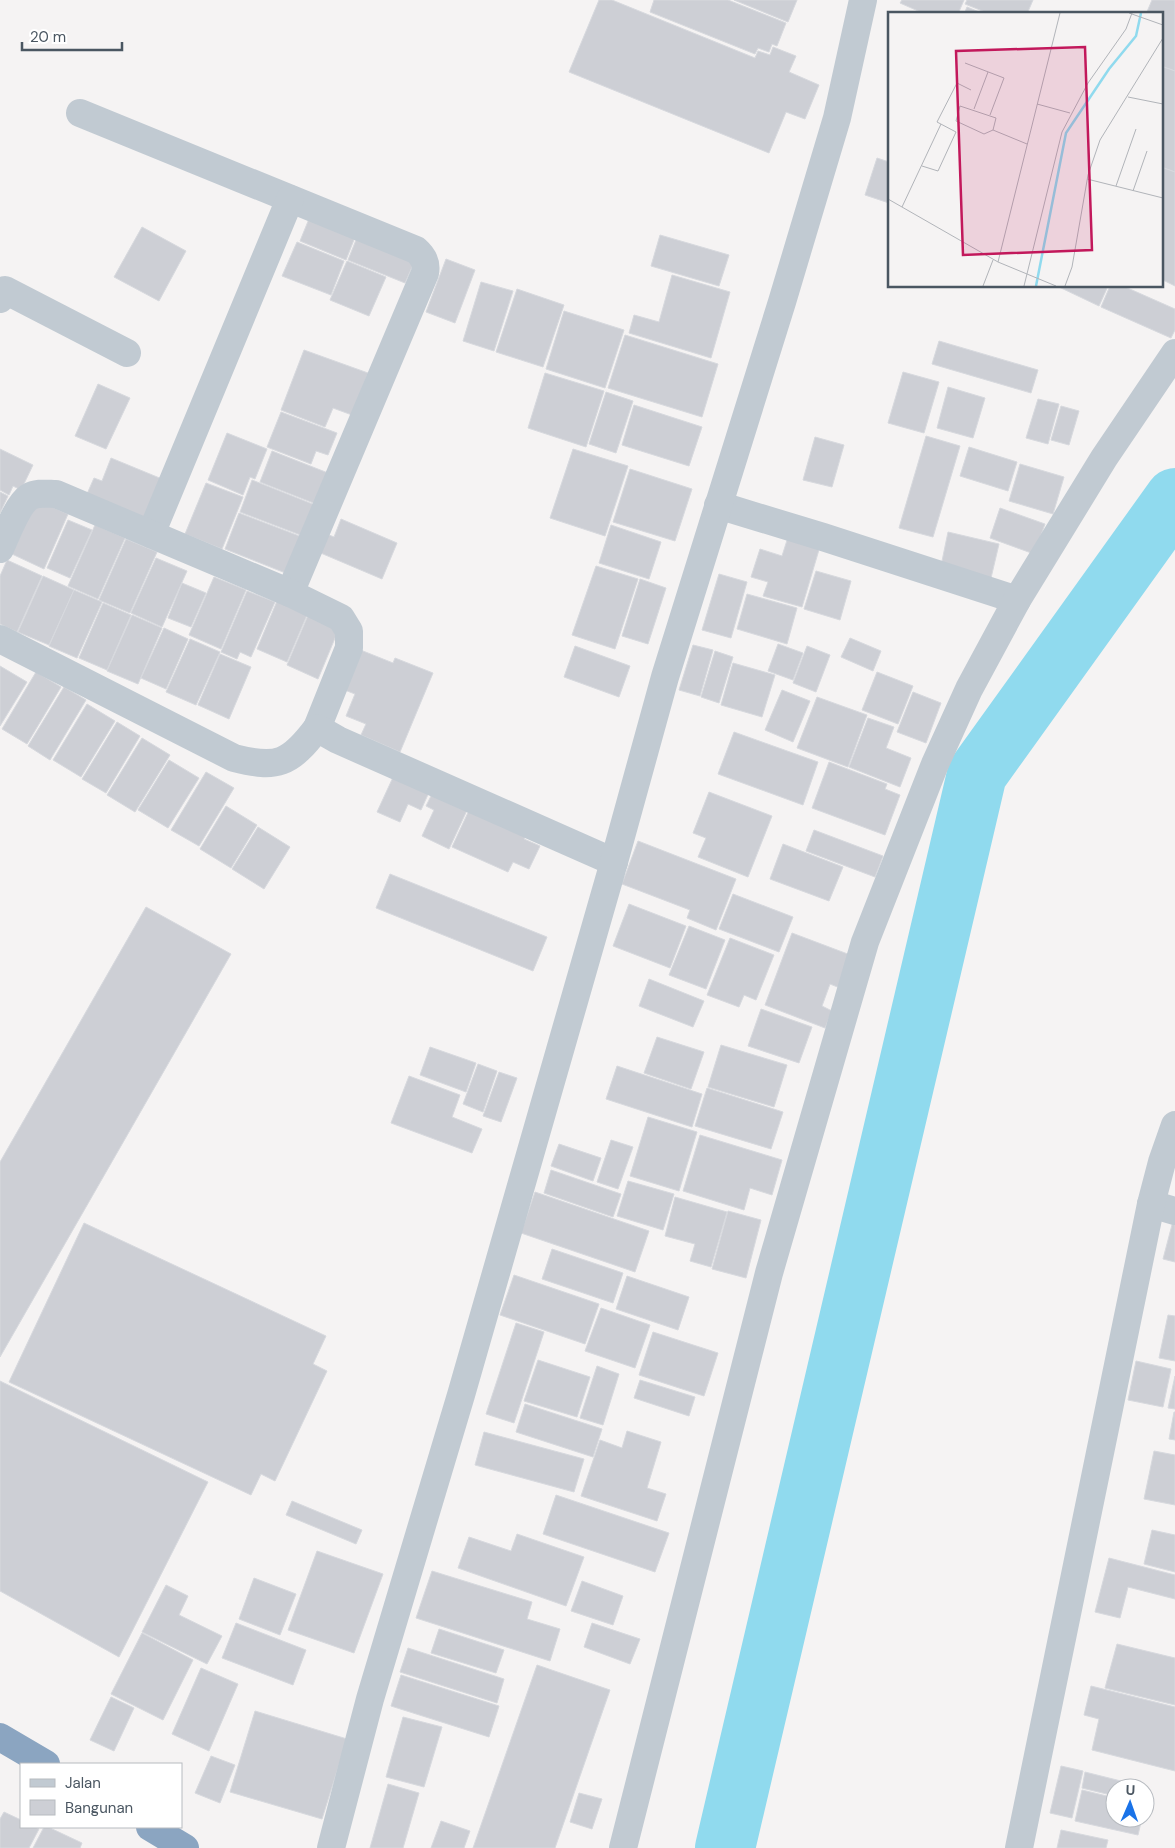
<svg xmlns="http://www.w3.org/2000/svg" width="1175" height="1848" viewBox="0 0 1175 1848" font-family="'DM Sans',sans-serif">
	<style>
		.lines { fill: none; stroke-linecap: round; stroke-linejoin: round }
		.river { stroke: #90daee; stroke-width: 60 }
		.building { fill: #cdcfd5; stroke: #d7d9de }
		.street { stroke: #c1cad2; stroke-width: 28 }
		.highway { stroke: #8ba5c1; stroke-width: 28 }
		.inset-river { fill: none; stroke: #90daee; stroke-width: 2.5 }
		.inset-road { fill: none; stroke: #b1b4b9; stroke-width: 1 }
		.view { fill: #c2185b; fill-opacity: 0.15; stroke: #c2185b; stroke-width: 2.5 }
		.inset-edge { fill: none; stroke: #4a5661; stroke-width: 2.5 }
	</style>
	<rect width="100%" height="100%" fill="#f5f3f3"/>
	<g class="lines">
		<polyline class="river" points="725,1848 977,774 1175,498"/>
	</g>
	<g class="building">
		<polygon points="599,0 612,0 755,58 758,51 770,55 773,47 796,56 789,72 819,85 805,119 786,112 769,153 569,72"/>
		<polygon points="654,0 728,0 786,23 777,46 772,44 769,52 758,48 755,54 650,12"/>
		<polygon points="734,0 797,0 788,22"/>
		<polygon points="902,0 964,0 958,14 925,14 900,3"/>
		<polygon points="967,0 1033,0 1027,14 990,14 965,4"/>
		<polygon points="1152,0 1175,0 1175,71 1161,66 1161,14 1146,14"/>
		<polygon points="967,7 984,14 964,14"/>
		<polygon points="1161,66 1175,71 1175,172 1161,167"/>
		<polygon points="877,158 889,162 889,203 865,195"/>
		<polygon points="1161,167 1175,172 1175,286 1161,279"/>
		<polygon points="311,214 357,232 346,260 300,241"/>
		<polygon points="142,227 186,251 159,301 114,277"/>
		<polygon points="358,235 416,258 405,283 348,260"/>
		<polygon points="660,235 729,255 719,286 651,266"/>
		<polygon points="297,242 344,261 331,295 282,276"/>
		<polygon points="446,259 475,270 455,323 426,312"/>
		<polygon points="347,261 386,277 369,316 330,300"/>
		<polygon points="672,275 730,292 711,358 629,333 634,315 659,322"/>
		<polygon points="481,282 513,291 494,351 463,341"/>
		<polygon points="1057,286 1108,286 1099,306"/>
		<polygon points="1110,286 1123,286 1175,309 1175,330 1171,338 1101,307"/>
		<polygon points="517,289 564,305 543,367 496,352"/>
		<polygon points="564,311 624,330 605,388 546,369"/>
		<polygon points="625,335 718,364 702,417 608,388"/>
		<polygon points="939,341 1038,370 1031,393 932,364"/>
		<polygon points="304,350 368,373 352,415 333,408 325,427 281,410"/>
		<polygon points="903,372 939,382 924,433 888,423"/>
		<polygon points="545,373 604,391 586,447 528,428"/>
		<polygon points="98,384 130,398 106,449 75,436"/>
		<polygon points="948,387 985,398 973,438 937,428"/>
		<polygon points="606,392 633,401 616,453 589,444"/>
		<polygon points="1038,399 1059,404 1048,444 1026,438"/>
		<polygon points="634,405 702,427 689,466 622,445"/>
		<polygon points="1061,406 1079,411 1069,445 1051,440"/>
		<polygon points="281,412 337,433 328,455 316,451 311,464 267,447"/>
		<polygon points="227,433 267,449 255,479 250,477 243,495 208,480"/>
		<polygon points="926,436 960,446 933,537 899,528"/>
		<polygon points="815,437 844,445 832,487 803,480"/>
		<polygon points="969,447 1017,462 1008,491 960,476"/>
		<polygon points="0,449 33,465 21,490 13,486 9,495 0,490"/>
		<polygon points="573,449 628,466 605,536 550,518"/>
		<polygon points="272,451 328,473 316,504 260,482"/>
		<polygon points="111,458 162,479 146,519 87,494 94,478 102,481"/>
		<polygon points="1020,464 1064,477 1053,514 1009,501"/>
		<polygon points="630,469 692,489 675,541 613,522"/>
		<polygon points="252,480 315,505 303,536 240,512"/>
		<polygon points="206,483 243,497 222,549 185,534"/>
		<polygon points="0,492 8,496 0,513"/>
		<polygon points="36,500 68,514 44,569 12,554"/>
		<polygon points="1000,508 1045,524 1034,554 990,538"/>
		<polygon points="239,513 302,537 288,574 225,549"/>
		<polygon points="341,519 397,543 382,579 316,551 324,533 334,537"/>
		<polygon points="68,520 92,530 70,578 47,568"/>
		<polygon points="95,525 125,538 98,599 68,586"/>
		<polygon points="611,525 661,542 649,579 599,563"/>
		<polygon points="948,532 999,544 991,578 941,566"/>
		<polygon points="789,534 821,543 802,607 763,596 768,582 751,577 760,549 782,556"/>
		<polygon points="126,539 157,552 130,613 99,600"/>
		<polygon points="156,558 187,571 162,627 131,613"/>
		<polygon points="7,560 42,576 17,632 0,624 0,576"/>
		<polygon points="596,566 638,579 615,649 572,635"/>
		<polygon points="816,571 851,581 840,620 804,609"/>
		<polygon points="719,574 747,582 731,638 702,630"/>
		<polygon points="43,576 74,590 49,645 18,632"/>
		<polygon points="214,577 246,590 221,649 189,635"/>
		<polygon points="640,579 666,588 648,644 622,636"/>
		<polygon points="182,583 206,593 191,627 168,618"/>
		<polygon points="74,590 102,602 77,658 49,646"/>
		<polygon points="247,591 275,602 251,657 240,652 237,659 221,652"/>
		<polygon points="280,594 310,608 287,662 257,649"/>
		<polygon points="747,594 797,608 787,644 737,629"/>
		<polygon points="103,603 131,615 107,670 79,658"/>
		<polygon points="309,613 340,626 318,679 287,665"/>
		<polygon points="132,615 162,628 138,684 107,671"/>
		<polygon points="164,628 188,639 166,689 141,678"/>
		<polygon points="850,638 881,651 873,671 841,657"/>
		<polygon points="190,639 220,652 196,705 166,692"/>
		<polygon points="778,644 803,653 793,680 768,671"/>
		<polygon points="693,645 713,650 700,696 679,690"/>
		<polygon points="575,646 630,666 619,697 564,677"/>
		<polygon points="807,646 830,655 816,692 793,683"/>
		<polygon points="358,649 393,663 395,658 433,673 400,752 361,735 366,724 346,716 355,694 342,689"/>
		<polygon points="715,651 733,657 719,703 701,697"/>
		<polygon points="220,654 251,667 229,719 198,705"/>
		<polygon points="733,663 775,675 762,717 721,705"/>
		<polygon points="0,666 27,682 0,726"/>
		<polygon points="36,672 61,687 27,744 2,729"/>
		<polygon points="877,672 913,686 898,724 862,710"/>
		<polygon points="64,687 86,700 50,760 28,746"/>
		<polygon points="782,690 810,701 793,742 765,730"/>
		<polygon points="913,692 941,703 926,743 897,732"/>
		<polygon points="817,697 867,715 848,767 797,748"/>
		<polygon points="87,704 115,721 81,777 53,760"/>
		<polygon points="868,718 894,727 886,748 911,758 900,787 849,767"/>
		<polygon points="117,722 140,736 106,793 82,779"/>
		<polygon points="734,732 818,762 803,805 718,774"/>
		<polygon points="142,738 170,755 135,812 107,795"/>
		<polygon points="169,760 199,778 168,828 138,810"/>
		<polygon points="829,762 887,784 885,789 900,795 885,835 812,808"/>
		<polygon points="206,772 234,788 199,846 171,830"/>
		<polygon points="395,773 430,790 421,810 408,804 400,822 377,812"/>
		<polygon points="434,790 469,806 449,849 422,836 434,810 426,806"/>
		<polygon points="709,792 772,816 748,877 698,857 706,838 693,833"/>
		<polygon points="226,806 257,825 231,868 200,849"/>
		<polygon points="471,806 527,832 524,839 540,846 529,869 513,862 508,872 452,847"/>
		<polygon points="258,827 290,847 264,889 232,869"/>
		<polygon points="814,830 883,856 875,877 806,851"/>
		<polygon points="638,841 736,879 716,930 687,918 690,910 622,884"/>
		<polygon points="783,844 843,867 829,901 770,879"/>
		<polygon points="390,874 547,937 533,971 376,908"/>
		<polygon points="733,894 793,917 779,952 719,929"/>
		<polygon points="629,904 686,926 670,968 613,946"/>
		<polygon points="146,907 231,954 0,1357 0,1162"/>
		<polygon points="689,926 725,940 706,989 669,975"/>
		<polygon points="792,933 853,956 840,988 830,984 822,1006 832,1011 825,1028 765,1005"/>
		<polygon points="730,938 774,955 756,1000 744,995 739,1007 707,995"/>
		<polygon points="649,979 704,1001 693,1027 639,1006"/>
		<polygon points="761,1009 812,1027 799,1063 748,1046"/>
		<polygon points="657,1037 704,1052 691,1089 644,1073"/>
		<polygon points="721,1045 787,1065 774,1107 708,1087"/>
		<polygon points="430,1047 476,1063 466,1092 420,1075"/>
		<polygon points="478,1064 497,1071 483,1112 463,1104"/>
		<polygon points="617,1066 702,1094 692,1127 606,1099"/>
		<polygon points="499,1072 517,1078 501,1122 483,1116"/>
		<polygon points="409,1076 460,1095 452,1117 482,1129 472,1153 391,1123"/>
		<polygon points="707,1088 783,1112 771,1149 695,1126"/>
		<polygon points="648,1117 697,1132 679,1191 630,1176"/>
		<polygon points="700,1135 782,1160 772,1195 750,1188 744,1210 683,1191"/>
		<polygon points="611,1140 633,1147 618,1189 597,1182"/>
		<polygon points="559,1144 601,1158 593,1181 551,1166"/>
		<polygon points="551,1170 621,1194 613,1217 544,1193"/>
		<polygon points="628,1181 674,1194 663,1230 617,1216"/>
		<polygon points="535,1192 649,1231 635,1272 521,1233"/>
		<polygon points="675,1197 727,1212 711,1267 690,1261 695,1244 665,1236"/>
		<polygon points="728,1211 761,1220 746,1278 712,1269"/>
		<polygon points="1173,1221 1175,1221 1175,1262 1163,1259"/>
		<polygon points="84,1223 326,1336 313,1364 327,1371 275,1481 261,1474 251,1495 9,1382"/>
		<polygon points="552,1249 623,1273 613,1303 542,1279"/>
		<polygon points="514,1275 599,1304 585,1344 500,1315"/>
		<polygon points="627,1276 689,1297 678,1330 616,1309"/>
		<polygon points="601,1308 650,1325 635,1368 585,1351"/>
		<polygon points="1168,1315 1175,1316 1175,1361 1159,1358"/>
		<polygon points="516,1323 544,1332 514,1423 486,1414"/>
		<polygon points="653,1332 718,1353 704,1396 639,1375"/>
		<polygon points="538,1360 590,1377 577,1417 524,1401"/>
		<polygon points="1136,1361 1171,1369 1163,1407 1128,1400"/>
		<polygon points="597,1366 619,1374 603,1425 580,1418"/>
		<polygon points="1175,1376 1175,1409 1168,1408"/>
		<polygon points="640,1380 695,1397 689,1416 634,1398"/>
		<polygon points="0,1381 208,1482 119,1657 0,1591"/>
		<polygon points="525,1404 602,1429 593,1457 516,1432"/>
		<polygon points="1174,1412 1175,1412 1175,1440 1169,1439"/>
		<polygon points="627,1431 661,1442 647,1488 666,1494 657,1521 581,1496 600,1440 622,1448"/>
		<polygon points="484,1432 584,1459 574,1492 475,1465"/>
		<polygon points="1154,1451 1175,1455 1175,1505 1144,1499"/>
		<polygon points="556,1495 669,1533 655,1572 543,1534"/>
		<polygon points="292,1501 362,1530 356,1544 286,1515"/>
		<polygon points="1152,1530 1175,1535 1175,1572 1144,1564"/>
		<polygon points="517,1534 584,1557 566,1606 458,1568 469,1537 511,1551"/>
		<polygon points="317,1551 383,1574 354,1653 288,1630"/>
		<polygon points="1109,1558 1175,1575 1175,1599 1128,1587 1120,1618 1095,1612"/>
		<polygon points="432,1571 532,1602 527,1619 560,1629 550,1661 416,1618"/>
		<polygon points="254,1578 296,1594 280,1635 239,1619"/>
		<polygon points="582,1581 623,1596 613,1625 571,1611"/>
		<polygon points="166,1585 188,1596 179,1615 222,1636 207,1664 142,1632"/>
		<polygon points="236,1623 306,1650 293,1685 222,1658"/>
		<polygon points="592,1623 640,1639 630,1664 584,1647"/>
		<polygon points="439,1629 504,1650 496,1673 431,1653"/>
		<polygon points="142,1633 193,1660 163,1720 111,1694"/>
		<polygon points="1117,1644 1175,1658 1175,1705 1105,1688"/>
		<polygon points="408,1648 504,1679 497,1703 400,1672"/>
		<polygon points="537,1665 610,1690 555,1848 473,1848"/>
		<polygon points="201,1668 238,1684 209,1751 172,1734"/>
		<polygon points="401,1675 499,1706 489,1737 391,1706"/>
		<polygon points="1091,1686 1175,1707 1175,1771 1092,1750 1099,1719 1084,1715"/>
		<polygon points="111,1697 134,1708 114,1751 90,1740"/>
		<polygon points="255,1711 347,1739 322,1819 230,1792"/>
		<polygon points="403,1717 442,1727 424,1787 386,1777"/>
		<polygon points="211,1756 235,1765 220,1803 195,1793"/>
		<polygon points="1061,1766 1083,1771 1072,1818 1050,1813"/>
		<polygon points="1085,1772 1137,1785 1137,1788 1115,1788 1115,1796 1082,1788"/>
		<polygon points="388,1784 419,1793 403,1848 370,1848"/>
		<polygon points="1082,1790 1115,1798 1115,1818 1142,1818 1138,1835 1075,1821"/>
		<polygon points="579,1793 602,1799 592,1829 570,1822"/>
		<polygon points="4,1812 21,1820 21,1827 35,1827 39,1829 29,1848 0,1848 0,1819"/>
		<polygon points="441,1821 470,1831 464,1848 431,1848"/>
		<polygon points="44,1827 48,1827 82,1843 80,1848 33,1848"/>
		<polygon points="1061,1830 1108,1840 1106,1848 1057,1848"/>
	</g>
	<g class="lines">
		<g class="street">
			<path d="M80 113 416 250C424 257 427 263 425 273L290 593"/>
			<polyline points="0,299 5,290 127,353"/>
			<polyline points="718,505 823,537 1017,600"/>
			<polyline points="151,534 290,199"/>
			<path d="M0 549C6 536 17 505 29 497 37 492 48 494 56 494L290 593 341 618 349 631V648L317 728"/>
			<path d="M0 639 234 758C277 769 290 764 317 728L338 740 614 862"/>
			<polyline points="1151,1204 1175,1211"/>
			<polyline points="331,1848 370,1699 461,1395 614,862 665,677 782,302 837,118 863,0"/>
			<polyline points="623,1848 769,1273 865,942 935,764 969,689 1017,600 1104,458 1175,353"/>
			<polyline points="1019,1848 1151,1204 1162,1162 1175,1125"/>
		</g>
		<g class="highway">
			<polyline points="0,1737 46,1764"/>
			<polyline points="150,1827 185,1848"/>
		</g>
	</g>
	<g transform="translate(888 12)">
		<rect width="275" height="275" fill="#f5f3f3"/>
		<path class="inset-river" d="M148 274 178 121 221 57 248 24 253 1"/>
		<path class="inset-road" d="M241 1 275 13M77 51 116 66 102 103M240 85 275 92M149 92 182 101M86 97 100 60M105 118 108 106 72 94 68 109 96 122 105 118 139 132M34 154 50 159 68 120 49 110 69 71 83 78M199 167 275 186M228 174 248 117M245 179 259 139M0 187 110 250 168 274M14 195 53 112M110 250 172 1M95 274 105 248M136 274 174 120 200 71 238 17 244 1M177 274 184 255 200 163 212 128 275 26"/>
		<path class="view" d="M197 35 204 238 75 243 68 39Z"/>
		<rect width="275" height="275" class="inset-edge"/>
	</g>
	<rect x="20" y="1763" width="162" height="65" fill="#ffffff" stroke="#b7bbc0"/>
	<rect x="30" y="1779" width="25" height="8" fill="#c1cad2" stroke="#b7bbc0"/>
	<text x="65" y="1788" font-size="15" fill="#4a5661">Jalan</text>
	<rect x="30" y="1800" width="25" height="15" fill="#cdcfd5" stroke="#b7bbc0"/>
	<text x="65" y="1813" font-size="15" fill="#4a5661">Bangunan</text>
	<g transform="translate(1130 1803) rotate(2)"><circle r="24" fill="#ffffff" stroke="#b7bbc0"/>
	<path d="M0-4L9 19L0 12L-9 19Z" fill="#1a73e8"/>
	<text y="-8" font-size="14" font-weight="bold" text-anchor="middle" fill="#4a5661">U</text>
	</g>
	<path d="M22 42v8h100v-8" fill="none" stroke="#4a5661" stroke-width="2.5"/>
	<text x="30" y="42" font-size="15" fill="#4a5661" stroke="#ffffff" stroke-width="4" paint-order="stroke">20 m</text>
</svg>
